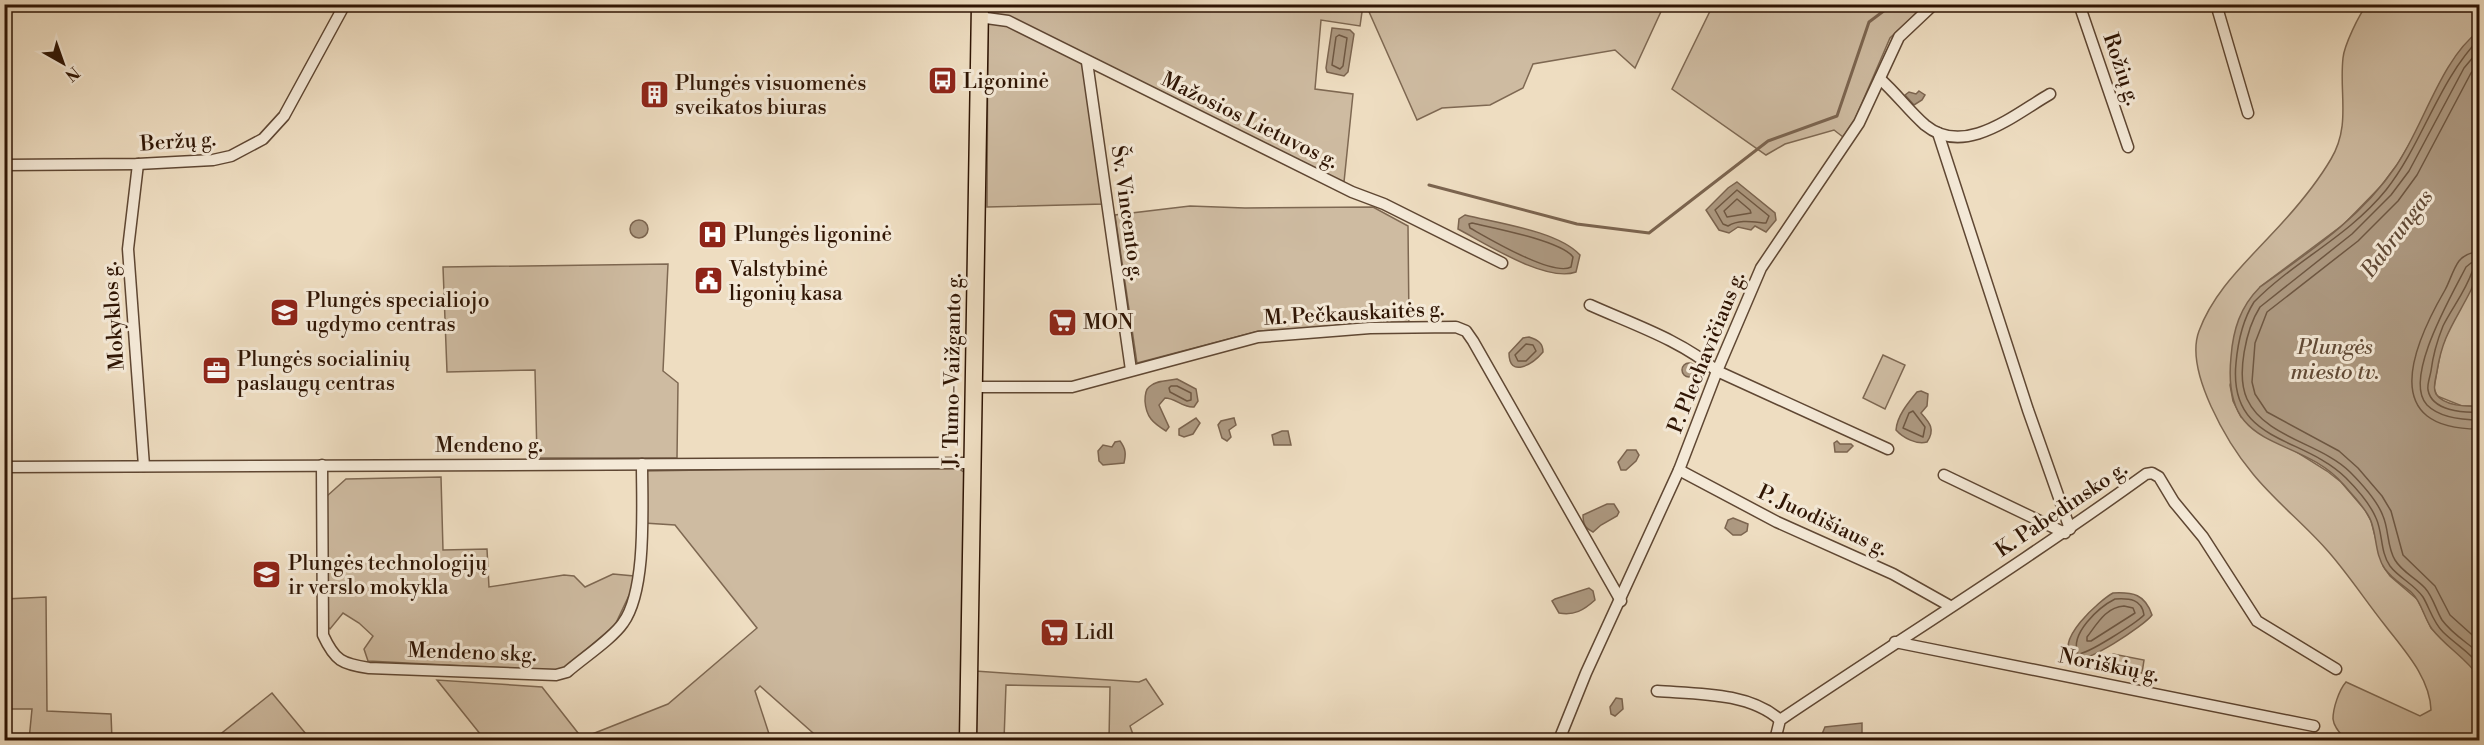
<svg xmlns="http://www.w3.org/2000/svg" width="2484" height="745" viewBox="0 0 2484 745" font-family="'Libre Bodoni',serif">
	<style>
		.green { fill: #cebba1; stroke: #7e6852; stroke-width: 1.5 }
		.water { fill: #ad9981; stroke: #7b644f; stroke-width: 1.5 }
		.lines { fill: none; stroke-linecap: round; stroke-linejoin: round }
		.shore { stroke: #6e5742; stroke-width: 1.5 }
		.stream { stroke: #7b644f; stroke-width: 3 }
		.street-casing { stroke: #5f4733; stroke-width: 13 }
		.primary-casing { stroke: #2f1504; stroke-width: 19 }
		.street { stroke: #f4e9d7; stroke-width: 10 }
		.primary { stroke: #eeddc1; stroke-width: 16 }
		.labels { text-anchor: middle; stroke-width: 6; stroke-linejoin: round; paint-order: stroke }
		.street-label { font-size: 21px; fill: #2f1504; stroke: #f4e9d7 }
		.poi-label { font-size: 21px; fill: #2f1504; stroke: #f4e9d7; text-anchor: start }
		.water-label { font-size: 22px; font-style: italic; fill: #614a36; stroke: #f4e9d7 }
	</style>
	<rect width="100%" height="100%" fill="#eeddc1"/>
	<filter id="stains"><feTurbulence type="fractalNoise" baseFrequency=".00333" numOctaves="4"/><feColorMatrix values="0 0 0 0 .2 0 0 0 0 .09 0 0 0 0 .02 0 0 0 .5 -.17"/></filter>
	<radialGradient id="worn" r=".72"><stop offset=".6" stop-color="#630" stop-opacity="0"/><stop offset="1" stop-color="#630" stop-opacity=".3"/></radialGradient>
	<g class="green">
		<polygon points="988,5 1363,5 1360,26 1321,20 1315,89 1353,94 1344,182 1083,55 1104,204 987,207"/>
		<polygon points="1366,5 1664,5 1635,68 1615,50 1533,64 1523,88 1490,105 1442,108 1417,120"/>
		<polygon points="1713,5 1925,5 1890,38 1855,119 1843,137 1834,130 1785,144 1766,155 1672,89"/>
		<path d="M2367 5H2479V31L2475 34 2397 165 2381 186 2344 224 2260 287 2230 385 2233 401 2241 417 2327 471 2341 482 2365 510 2371 521 2383 566 2390 576 2418 600 2431 628 2472 666 2479 677V740H2346C2341 734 2334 728 2333 719 2333 708 2339 690 2346 682L2420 716 2431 710C2430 677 2403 649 2384 624 2365 600 2346 571 2326 549 2303 523 2275 501 2253 474 2228 444 2184 371 2199 331 2213 293 2242 266 2269 237 2292 213 2314 188 2331 159 2351 125 2339 94 2343 58 2344 46 2359 14 2367 5Z"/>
		<polygon points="1190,206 1245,208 1373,207 1408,226 1409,322 1259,331 1137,363 1115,215"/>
		<polygon points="2479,259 2479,406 2462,406 2437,396 2434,388 2441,349 2450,327 2476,277"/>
		<polygon points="668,264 663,371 678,383 677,458 537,458 535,370 447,372 443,267"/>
		<polygon points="1883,355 1905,365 1885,409 1863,398"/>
		<polygon points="955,466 965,473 960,740 821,740 760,686 755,691 771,740 485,740 437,680 542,687 582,738 668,704 757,628 675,525 644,523 645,471"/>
		<polygon points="441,477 443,550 487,549 489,587 564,575 574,576 585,587 613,574 634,576 633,587 615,625 561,671 368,661 364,649 373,636 359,623 343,613 330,629 327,626 327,496 346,479"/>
		<polygon points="46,597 47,711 111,714 112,740 29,740 32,709 5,709 5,599"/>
		<polygon points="2113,654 2144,660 2142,673 2110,667"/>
		<polygon points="975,671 1139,682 1146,679 1163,704 1130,726 1135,740 1109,740 1110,687 1006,685 1004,740 973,740"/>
		<polygon points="272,693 311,740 213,740"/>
	</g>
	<g class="water">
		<polygon points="1332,28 1350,30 1354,34 1348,72 1344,76 1327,72 1326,68"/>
		<path d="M2479 31V259C2478 270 2476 280 2471 290 2455 322 2443 334 2437 371 2436 378 2432 388 2436 394 2444 406 2467 407 2479 406V677C2466 658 2446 647 2432 629 2424 618 2422 603 2412 593 2403 585 2392 579 2385 569 2375 555 2377 537 2371 521 2366 508 2353 496 2344 485 2298 432 2221 456 2231 357 2233 330 2240 307 2260 287 2309 252 2361 218 2396 166 2423 127 2441 59 2479 31Z"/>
		<polygon points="1919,91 1925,95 1922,100 1914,105 1905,95 1909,92 1916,94"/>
		<polygon points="1737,182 1775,213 1776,220 1766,232 1755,226 1751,230 1738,227 1729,233 1719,230 1706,210 1728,188"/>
		<path d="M1465 215C1497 223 1558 231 1580 255L1576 272C1546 283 1485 243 1458 229L1459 219Z"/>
		<circle cx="639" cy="229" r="9"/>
		<path d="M1529 337C1538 340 1543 343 1543 352 1533 364 1509 379 1509 353L1523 338Z"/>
		<circle cx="1689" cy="370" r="7"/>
		<path d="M1177 379 1196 389 1198 401 1194 407C1182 408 1176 398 1165 398L1159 405 1169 427 1166 431C1153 423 1146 417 1145 401 1145 396 1145 390 1149 387 1156 380 1169 381 1177 379Z"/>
		<path d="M1921 391 1928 394 1927 406 1921 413C1929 422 1936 429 1927 442 1917 445 1903 438 1896 430 1897 416 1908 403 1917 392Z"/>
		<polygon points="1196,418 1200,423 1193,434 1184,437 1179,435 1179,429"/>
		<polygon points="1234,418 1236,425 1229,430 1231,437 1227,441 1222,438 1218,425 1221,421"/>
		<polygon points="1282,431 1288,431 1291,445 1274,445 1272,435"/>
		<path d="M1120 441C1126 449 1126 454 1124 463L1103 465 1099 461 1098 451 1103 445 1112 447 1115 442Z"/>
		<polygon points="1837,441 1840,444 1851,444 1853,446 1847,452 1835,452 1834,443"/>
		<polygon points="1627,450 1636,450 1639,455 1636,461 1626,470 1621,470 1618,462"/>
		<path d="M1607 504H1614L1619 512 1617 516 1601 525 1593 532C1585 528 1583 524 1583 515Z"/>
		<polygon points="1733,518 1748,524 1747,531 1741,535 1733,535 1725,528 1728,520"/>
		<path d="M1589 588 1593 591 1595 600C1584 610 1574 616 1559 613L1552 601 1555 599Z"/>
		<path d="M2113 593C2133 592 2145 594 2152 615 2145 625 2083 667 2073 658 2053 641 2100 600 2113 593Z"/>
		<polygon points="1616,698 1622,699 1623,709 1615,716 1611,714 1610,707"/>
		<polygon points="1862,723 1862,740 1823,740 1822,734 1825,727"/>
	</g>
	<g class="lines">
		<g class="shore">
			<polygon points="1339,35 1347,38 1343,66 1340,69 1332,65 1336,37"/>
			<path d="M2480 38C2438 81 2423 143 2386 190 2348 237 2294 261 2254 302 2242 321 2238 341 2236 363 2228 444 2303 435 2346 478 2357 489 2370 504 2376 518 2383 533 2380 552 2390 566 2399 578 2414 584 2423 597 2430 609 2433 622 2443 632 2455 644 2470 652 2480 666"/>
			<path d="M2480 49 2464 68 2409 171 2391 195 2352 234 2260 307C2246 329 2236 375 2247 399 2265 438 2321 443 2350 472 2362 484 2377 500 2383 516 2389 530 2387 547 2395 560 2402 572 2416 578 2425 588 2433 597 2436 610 2442 620 2452 634 2468 643 2480 654"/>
			<polyline points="2480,63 2471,73 2417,175 2398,201 2358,241 2267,312 2255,343 2252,382 2255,394 2267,412 2339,451 2358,468 2382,496 2391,511 2403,555 2435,586 2450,615 2480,642"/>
			<path d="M1737 190 1769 216 1766 223C1753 222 1740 219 1728 226L1723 224 1715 210Z"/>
			<polygon points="1737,199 1750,210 1751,213 1727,217 1724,211"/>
			<path d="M1472 223C1494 228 1561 241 1573 257L1571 267C1553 277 1488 238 1470 228L1469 224Z"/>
			<path d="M2480 252C2472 252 2464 255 2459 261 2453 269 2450 281 2445 290 2412 347 2378 430 2480 429"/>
			<path d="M2480 261 2471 263 2466 267C2453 293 2402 379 2427 405 2440 418 2462 420 2480 420"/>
			<path d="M2480 269 2472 272C2465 292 2452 308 2443 326 2437 341 2433 355 2431 371 2430 377 2427 384 2428 390 2432 411 2463 413 2480 412"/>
			<polygon points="1526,344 1533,345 1536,351 1526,361 1518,361 1515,355"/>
			<polygon points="1171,386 1177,386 1191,393 1191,400 1187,401 1170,392 1169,388"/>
			<polygon points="1913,411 1925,427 1923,437 1903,428 1909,413"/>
			<path d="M2115 599C2129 598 2142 599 2144 615 2136 623 2088 654 2078 654 2069 634 2099 607 2115 599Z"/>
			<path d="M2124 606 2133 608 2135 613 2091 641H2087V637C2097 624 2106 607 2124 606Z"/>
		</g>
		<polyline class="stream" points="1429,185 1577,224 1649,233 1768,141 1837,116 1869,22 1893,4"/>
		<defs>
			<g id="street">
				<polyline points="2079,4 2128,147"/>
				<polyline points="2216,4 2248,113"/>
				<polyline points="979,17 1008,21 1352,192 1384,204 1502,263"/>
				<polyline points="1087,62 1131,370"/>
				<path d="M1880 79C1896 93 1909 111 1925 125 1965 158 2015 114 2050 94"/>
				<polyline points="1938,133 2028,410 2070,529"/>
				<polyline points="138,164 128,249 144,466"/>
				<polyline points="4,165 138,164 213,160 231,156 263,139 284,116 345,4"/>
				<path d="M1590 305C1632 324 1681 340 1717 371L1888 449"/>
				<polyline points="974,387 1072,387 1258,337 1370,328 1456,327 1466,331 1473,341 1621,601"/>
				<path d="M322 465 323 635C335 661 342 664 369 668L556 675 567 672C583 658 612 639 623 623 647 590 642 506 642 464"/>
				<polyline points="4,467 973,463"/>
				<polyline points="1679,470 1777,522 1893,574 1950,606"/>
				<polyline points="1944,475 2065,533"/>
				<polyline points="1895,642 2314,726"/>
				<path d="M1657 691C1696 694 1749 692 1780 720"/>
				<polyline points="1559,740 1586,673 1679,470 1717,371 1761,268 1859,123 1899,37 1934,4"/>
				<path d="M1775 740 1780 720C1902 638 2027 560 2146 474L2152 473 2159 477 2174 502 2203 537 2257 621 2336 669"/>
			</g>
			<polyline id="primary" points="968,740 980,4"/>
		</defs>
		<use href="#street" class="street-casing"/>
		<use href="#primary" class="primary-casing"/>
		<use href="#street" class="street"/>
		<use href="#primary" class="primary"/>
	</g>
	<defs>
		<symbol id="bus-square" viewBox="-11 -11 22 22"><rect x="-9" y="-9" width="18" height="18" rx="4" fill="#8f2418" stroke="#f4e9d7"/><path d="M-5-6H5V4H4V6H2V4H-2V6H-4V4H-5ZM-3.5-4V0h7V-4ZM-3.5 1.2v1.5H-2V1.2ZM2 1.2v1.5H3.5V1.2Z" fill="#fff"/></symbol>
		<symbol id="building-square" viewBox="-11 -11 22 22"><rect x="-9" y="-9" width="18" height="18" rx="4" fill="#8f2418" stroke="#f4e9d7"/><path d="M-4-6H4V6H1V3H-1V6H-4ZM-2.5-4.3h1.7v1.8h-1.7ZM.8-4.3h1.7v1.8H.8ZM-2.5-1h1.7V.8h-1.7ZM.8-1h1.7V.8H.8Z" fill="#fff"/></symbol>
		<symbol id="hospital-square" viewBox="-11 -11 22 22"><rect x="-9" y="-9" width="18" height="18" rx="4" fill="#8f2418" stroke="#f4e9d7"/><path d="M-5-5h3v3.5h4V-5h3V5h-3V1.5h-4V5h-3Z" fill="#fff"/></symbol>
		<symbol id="civic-square" viewBox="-11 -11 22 22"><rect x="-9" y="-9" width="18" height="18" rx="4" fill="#8f2418" stroke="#f4e9d7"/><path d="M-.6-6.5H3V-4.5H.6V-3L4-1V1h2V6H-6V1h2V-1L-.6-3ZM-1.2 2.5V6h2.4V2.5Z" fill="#fff"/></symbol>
		<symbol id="school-square" viewBox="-11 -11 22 22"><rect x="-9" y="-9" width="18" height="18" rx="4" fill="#8f2418" stroke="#f4e9d7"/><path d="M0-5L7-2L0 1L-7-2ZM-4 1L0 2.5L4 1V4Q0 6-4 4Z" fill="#fff"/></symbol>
		<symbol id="supermarket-square" viewBox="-11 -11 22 22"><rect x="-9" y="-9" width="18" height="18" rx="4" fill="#8f2418" stroke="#f4e9d7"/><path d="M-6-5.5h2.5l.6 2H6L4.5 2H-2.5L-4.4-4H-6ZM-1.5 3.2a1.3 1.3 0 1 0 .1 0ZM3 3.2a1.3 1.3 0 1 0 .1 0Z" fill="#fff"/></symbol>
		<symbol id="office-square" viewBox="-11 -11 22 22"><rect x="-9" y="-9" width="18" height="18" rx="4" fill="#8f2418" stroke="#f4e9d7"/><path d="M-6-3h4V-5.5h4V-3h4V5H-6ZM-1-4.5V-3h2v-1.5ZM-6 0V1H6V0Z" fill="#fff"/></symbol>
	</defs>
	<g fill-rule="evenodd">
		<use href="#bus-square" x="926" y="64" width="33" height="33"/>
		<use href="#building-square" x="638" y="78" width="33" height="33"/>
		<use href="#hospital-square" x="696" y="218" width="33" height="33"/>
		<use href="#civic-square" x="692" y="264" width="33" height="33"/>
		<use href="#school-square" x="268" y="296" width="33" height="33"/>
		<use href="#supermarket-square" x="1046" y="306" width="33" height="33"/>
		<use href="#office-square" x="200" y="354" width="33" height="33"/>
		<use href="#school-square" x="250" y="558" width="33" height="33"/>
		<use href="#supermarket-square" x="1038" y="616" width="33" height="33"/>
	</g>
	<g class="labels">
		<g class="street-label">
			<text transform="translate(2122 69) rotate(71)" y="7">Rožių g.</text>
			<text transform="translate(1250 120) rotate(26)" y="7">Mažosios Lietuvos g.</text>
			<text transform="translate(178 141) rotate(-4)" y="7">Beržų g.</text>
			<text transform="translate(1128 213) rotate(82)" y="7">Šv. Vincento g.</text>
			<text transform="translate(1354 313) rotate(-3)" y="7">M. Pečkauskaitės g.</text>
			<text transform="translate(113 316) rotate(-94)" y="7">Mokyklos g.</text>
			<text transform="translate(1706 352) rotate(-68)" y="7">P. Plechavičiaus g.</text>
			<text transform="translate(952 370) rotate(-89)" y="7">J. Tumo-Vaižganto g.</text>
			<text x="489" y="452">Mendeno g.</text>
			<text transform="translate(2061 509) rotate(-34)" y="7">K. Pabedinsko g.</text>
			<text transform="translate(1823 520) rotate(25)" y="7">P. Juodišiaus g.</text>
			<text transform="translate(472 652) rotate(2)" y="7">Mendeno skg.</text>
			<text transform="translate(2109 665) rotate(11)" y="7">Noriškių g.</text>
		</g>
		<g class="poi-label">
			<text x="963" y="88">Ligoninė</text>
			<text x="675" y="90">Plungės visuomenės<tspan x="675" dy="24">sveikatos biuras</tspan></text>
			<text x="734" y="241">Plungės ligoninė</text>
			<text x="729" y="276">Valstybinė<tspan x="729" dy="24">ligonių kasa</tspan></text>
			<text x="306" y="307">Plungės specialiojo<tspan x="306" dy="24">ugdymo centras</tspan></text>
			<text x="1083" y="329">MON</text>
			<text x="237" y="366">Plungės socialinių<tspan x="237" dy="24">paslaugų centras</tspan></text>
			<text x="288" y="570">Plungės technologijų<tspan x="288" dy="24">ir verslo mokykla</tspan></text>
			<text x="1075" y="639">Lidl</text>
		</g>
		<g class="water-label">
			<text transform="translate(2396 233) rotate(-53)" y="8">Babrungas</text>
			<text x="2335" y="354">Plungės<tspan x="2335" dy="25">miesto tv.</tspan></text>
		</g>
	</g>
	<rect width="2484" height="745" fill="none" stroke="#eeddc1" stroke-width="24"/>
	<rect x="6" y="6" width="2472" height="733" fill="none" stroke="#2f1504" stroke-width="3"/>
	<rect x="12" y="12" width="2460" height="721" fill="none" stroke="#2f1504" stroke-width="1.5"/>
	<g transform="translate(63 63) rotate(140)" stroke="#f4e9d7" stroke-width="4.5" paint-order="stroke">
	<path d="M0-4.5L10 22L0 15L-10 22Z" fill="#2f1504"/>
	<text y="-9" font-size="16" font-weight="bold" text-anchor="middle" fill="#2f1504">N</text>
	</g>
	<rect width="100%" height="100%" filter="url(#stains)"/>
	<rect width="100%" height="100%" fill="url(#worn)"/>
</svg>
